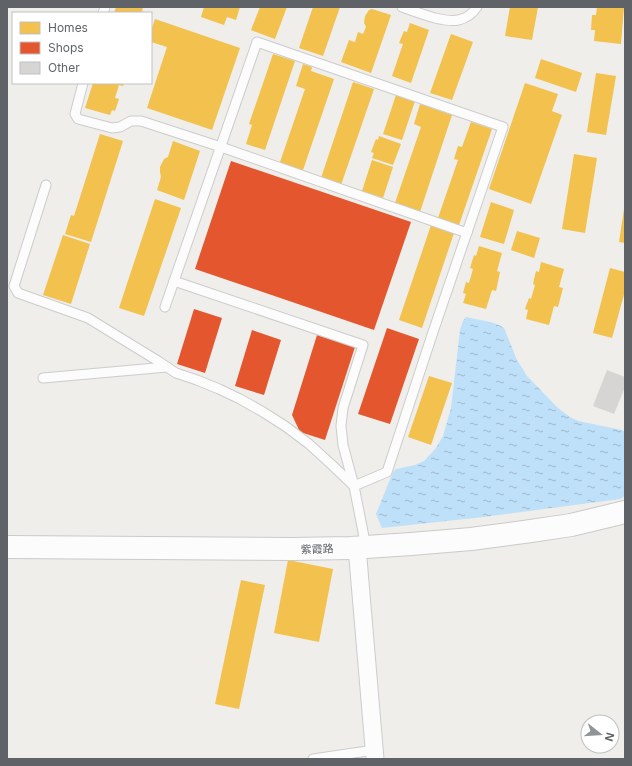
<svg xmlns="http://www.w3.org/2000/svg" width="632" height="766" viewBox="0 0 632 766" font-family="Inter,'Noto Sans SC',sans-serif">
	<style>
		.water { fill: url(#water-ripples) }
		.homes { fill: #f2c14e }
		.shops { fill: #e4572e }
		.building { fill: #d6d5d3 }
		.lines { fill: none; stroke-linecap: round; stroke-linejoin: round }
		.lane-casing { stroke: #cbcccc; stroke-width: 11 }
		.street-casing { stroke: #cbcccc; stroke-width: 19 }
		.secondary-casing { stroke: #cacacb; stroke-width: 24 }
		.lane { stroke: #fdfcfc; stroke-width: 9 }
		.street { stroke: #fdfcfc; stroke-width: 17 }
		.secondary { stroke: #fdfcfc; stroke-width: 22 }
		.labels { text-anchor: middle; stroke-width: 4; stroke-linejoin: round; paint-order: stroke }
		.street-label { font-size: 11px; fill: #5f6368; stroke: #fff }
	</style>
	<defs>
		<pattern id="water-ripples" width="26" height="14" patternUnits="userSpaceOnUse"><rect width="26" height="14" fill="#bfe0f9"/><path d="M2 4q2-2 4 0t4 0M15 11q2-2 4 0t4 0" fill="none" stroke="#9eb9cd"/></pattern>
	</defs>
	<rect width="100%" height="100%" fill="#efeeea"/>
	<path class="water" d="M466 317C477 320 495 321 504 328L517 360 527 376 558 408 570 417 578 421 622 430 625 432V496L620 499 484 517 382 528 376 514 393 472 396 469 415 465 424 461 436 448 443 436 451 408 460 330 463 321Z"/>
	<g class="homes">
		<polygon points="116,7 143,7 142,13 114,13"/>
		<polygon points="204,7 240,7 236,20 227,17 224,25 201,17"/>
		<polygon points="260,7 287,7 275,39 251,30"/>
		<polygon points="313,7 340,7 323,56 299,48"/>
		<polygon points="510,7 538,7 532,40 505,36"/>
		<polygon points="597,7 624,7 621,44 594,41 595,30 591,30 592,15 596,15"/>
		<polygon points="372,9 391,15 371,73 341,62 349,40 355,42 358,32 363,34 366,27 364,23 365,16 369,10"/>
		<polygon points="155,19 240,48 212,130 147,108 167,47 151,42 151,31"/>
		<polygon points="410,23 429,30 411,83 392,76 403,44 399,43 404,31 407,32"/>
		<polygon points="451,34 473,42 452,100 430,93"/>
		<polygon points="273,54 295,61 265,150 246,144 252,125 249,124"/>
		<polygon points="541,59 582,73 576,92 535,78"/>
		<polygon points="303,64 312,67 311,71 334,79 302,173 279,165 305,89 296,86"/>
		<polygon points="596,73 616,76 606,135 587,132"/>
		<polygon points="353,82 374,89 341,185 321,178"/>
		<polygon points="93,83 124,83 123,86 119,85 115,98 119,99 115,111 112,110 110,115 85,108"/>
		<polygon points="525,83 558,94 552,111 562,115 531,204 489,189"/>
		<polygon points="396,95 415,101 402,140 383,134"/>
		<polygon points="420,104 452,115 420,212 395,203 421,127 414,124"/>
		<polygon points="471,122 492,129 459,225 438,218 458,160 454,159 458,146 462,147"/>
		<polygon points="100,134 123,141 91,242 65,234 71,215 74,216"/>
		<polygon points="379,136 401,144 393,165 372,158 374,153 371,152 376,139 378,140"/>
		<polygon points="173,141 200,151 184,200 157,190 161,177 160,172 160,167 164,159 168,157"/>
		<polygon points="574,154 597,158 585,233 562,229"/>
		<polygon points="372,160 393,167 383,198 362,191"/>
		<polygon points="155,199 181,208 144,316 119,308"/>
		<polygon points="491,202 514,210 504,244 480,237"/>
		<polygon points="624,209 625,209 625,243 619,242"/>
		<polygon points="431,225 454,233 422,328 399,320"/>
		<polygon points="517,231 540,238 534,258 511,250"/>
		<polygon points="63,235 90,244 71,304 43,295"/>
		<polygon points="479,246 502,253 497,271 500,272 496,291 492,290 486,309 463,303 466,294 463,293 466,282 469,283 473,269 470,268 474,255 476,256"/>
		<polygon points="541,262 564,269 559,287 563,288 558,307 554,306 549,325 526,319 528,310 525,309 529,298 531,299 535,285 533,284 536,271 539,272"/>
		<polygon points="610,268 625,272 625,291 612,338 593,333"/>
		<polygon points="429,376 452,383 431,445 408,437"/>
		<polygon points="288,560 333,569 319,642 274,633"/>
		<polygon points="241,580 265,585 239,709 215,704"/>
	</g>
	<g class="shops">
		<polygon points="231,161 411,222 374,330 195,269"/>
		<polygon points="194,309 222,318 205,373 177,364"/>
		<polygon points="387,328 419,339 390,424 358,414"/>
		<polygon points="252,330 281,340 264,395 235,386"/>
		<polygon points="317,335 355,347 325,440 300,432 292,415"/>
	</g>
	<polygon class="building" points="607,370 625,377 625,387 614,414 593,406"/>
	<g class="lines">
		<defs>
			<g id="lane">
				<path d="M402 7C413 11 424 15 435 18 452 22 466 23 477 7"/>
				<polyline points="103,13 105,7"/>
				<polyline points="83,83 75,114 78,119 112,128 120,127 131,121 141,121 221,147 467,233"/>
				<polyline points="46,185 14,286 18,293 88,318 158,361 176,373 197,380 219,389 240,399 263,412 285,426 309,444 332,465 354,486"/>
				<polyline points="174,281 363,345 343,408 341,426 343,445 354,486 366,547"/>
				<polyline points="165,307 257,42 503,127 432,335 387,472 354,486"/>
				<polyline points="43,378 167,367"/>
				<polyline points="313,759 374,750"/>
			</g>
			<polyline id="street" points="357,547 375,759"/>
			<polyline id="secondary" points="7,547 292,549 351,548 411,544 471,539 531,531 571,525 625,512"/>
		</defs>
		<use href="#lane" class="lane-casing"/>
		<use href="#street" class="street-casing"/>
		<use href="#secondary" class="secondary-casing"/>
		<use href="#lane" class="lane"/>
		<use href="#street" class="street"/>
		<use href="#secondary" class="secondary"/>
	</g>
	<g class="labels">
		<g class="street-label">
			<text transform="translate(317 549) rotate(-2)" y="4">紫霞路</text>
		</g>
	</g>
	<rect width="632" height="766" fill="none" stroke="#5f6368" stroke-width="16"/>
	<rect x="12" y="12" width="140" height="72" fill="#ffffff" stroke="#bfc1c3"/>
	<rect x="20" y="22" width="20" height="12" fill="#f2c14e" stroke="#bfc1c3"/>
	<text x="48" y="32" font-size="12" fill="#5f6368">Homes</text>
	<rect x="20" y="42" width="20" height="12" fill="#e4572e" stroke="#bfc1c3"/>
	<text x="48" y="52" font-size="12" fill="#5f6368">Shops</text>
	<rect x="20" y="62" width="20" height="12" fill="#d6d5d3" stroke="#bfc1c3"/>
	<text x="48" y="72" font-size="12" fill="#5f6368">Other</text>
	<g transform="translate(600 734) rotate(107)"><circle r="19" fill="#ffffff" stroke="#bfc1c3"/>
	<path d="M0-3L7 15L0 10L-7 15Z" fill="#919496"/>
	<text y="-6" font-size="11" font-weight="bold" text-anchor="middle" fill="#5f6368">N</text>
	</g>
</svg>
